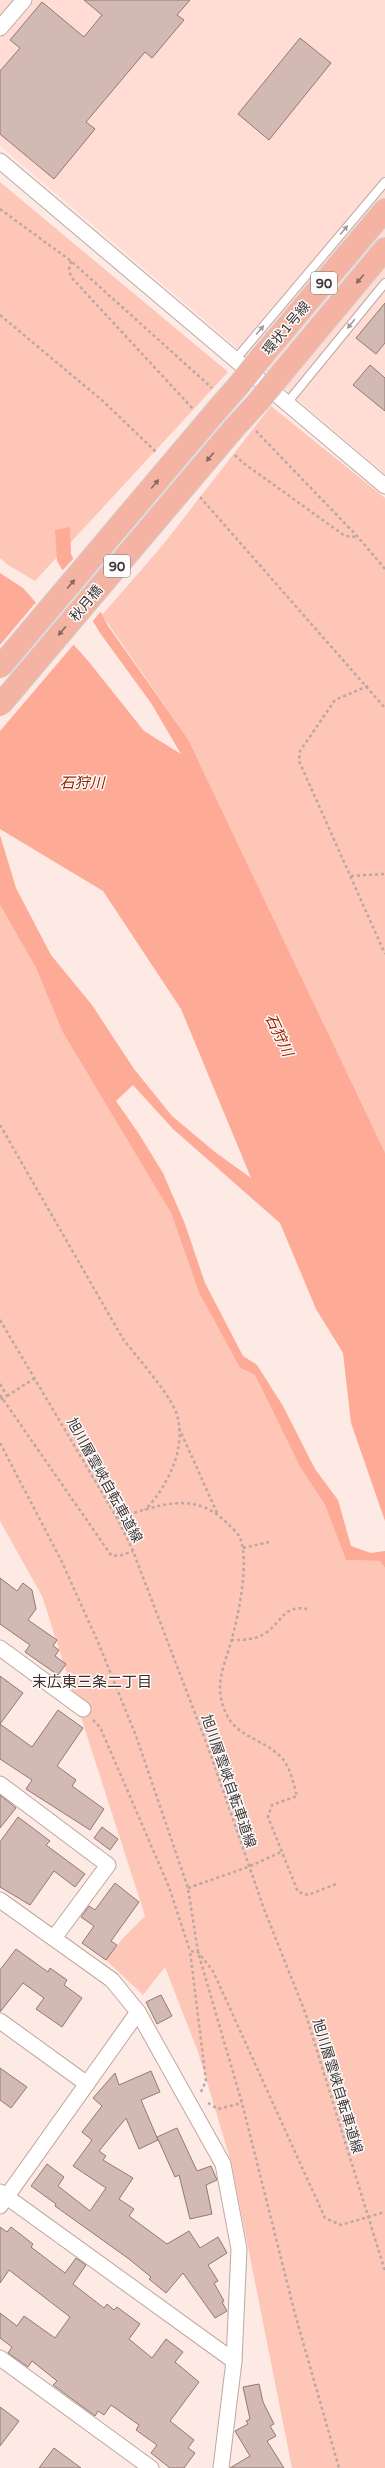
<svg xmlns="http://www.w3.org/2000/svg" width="385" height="2468" viewBox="0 0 385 2468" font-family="'Varela Round','Noto Sans JP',sans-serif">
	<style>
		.built { fill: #ffddd4 }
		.green { fill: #fdc6b7 }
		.water { fill: #fdab96 }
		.pier { fill: #feeae4 }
		.building { fill: #d2b9b3; stroke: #917a74 }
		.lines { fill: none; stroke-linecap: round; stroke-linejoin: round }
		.service-casing { stroke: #bfa7a1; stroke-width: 10 }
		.minor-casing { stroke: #bfa7a1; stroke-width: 17 }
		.primary-casing { stroke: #d1cfce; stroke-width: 24 }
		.path { stroke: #b9a8a4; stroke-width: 2.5; stroke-dasharray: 3 3; stroke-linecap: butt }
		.service { stroke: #fff; stroke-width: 8 }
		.minor { stroke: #fff; stroke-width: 15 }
		.primary { stroke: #f5b3a3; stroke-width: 22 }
		.primary-bridge-casing { stroke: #d1cfce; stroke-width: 24; stroke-linecap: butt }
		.primary-bridge { stroke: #f5b3a3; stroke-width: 22 }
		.oneway { fill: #a09a9a }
		.oneway2 { fill: #886860 }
		.labels { text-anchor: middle; stroke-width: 3; stroke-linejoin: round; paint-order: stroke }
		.shield { fill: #fcfcfc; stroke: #787170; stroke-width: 1 }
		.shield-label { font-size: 13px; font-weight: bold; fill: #403634 }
		.street-label { font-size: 14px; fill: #403634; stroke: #fcfcfc }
		.water-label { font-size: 15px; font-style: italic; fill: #982501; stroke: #fcfcfc }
		.neighbourhood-label { font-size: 15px; fill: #3f2c27; stroke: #fcfcfc }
	</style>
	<rect width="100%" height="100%" fill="#feeae4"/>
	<polygon class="built" points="0,0 385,0 385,474 0,146"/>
	<g class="green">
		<polygon points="0,182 228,372 35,581 8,565 0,558"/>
		<polygon points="271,406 385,498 385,1166 324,1025 188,739 102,615 162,546"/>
		<polygon points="0,905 36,968 62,1031 171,1213 199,1293 240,1368 255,1375 300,1467 325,1505 346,1560 381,1561 385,1568 385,2468 292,2468 231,2162 198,2052 165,1967 143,1995 106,1960 123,1938 145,1916 42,1596 0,1521"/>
	</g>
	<polygon class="water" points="70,527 71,554 108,626 188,739 385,1153 385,1521 351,1423 343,1353 316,1309 280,1223 173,1129 133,1085 116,1101 139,1134 163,1173 185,1224 205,1283 243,1356 257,1365 283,1406 315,1469 338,1500 351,1546 371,1553 385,1551 385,1568 380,1561 346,1560 325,1505 300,1467 255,1375 240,1368 199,1293 171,1213 62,1031 36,968 0,905 0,835 16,888 51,955 92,1005 134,1069 172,1116 215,1152 251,1178 181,1009 103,891 0,829 0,573 23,588 89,662 144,731 181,754 151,703 100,633 57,561 55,530"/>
	<g class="pier">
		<polygon points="75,557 102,610 91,623 61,572"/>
		<polygon points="37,601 75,643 0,731 0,645"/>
	</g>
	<g class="building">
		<polygon points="84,0 190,0 177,15 184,20 152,58 145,52 86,122 95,129 54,179 0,134 0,71 20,48 10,40 42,2 84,37 102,15"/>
		<polygon points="300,38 331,63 269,140 238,114"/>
		<polygon points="385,303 385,343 376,354 356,338"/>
		<polygon points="370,365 385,378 385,411 353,385"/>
		<polygon points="0,1578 17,1591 23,1583 32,1590 36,1609 28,1620 57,1640 53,1646 59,1650 55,1656 66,1664 58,1675 25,1652 30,1645 0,1624"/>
		<polygon points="0,1676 23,1693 0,1724 32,1747 58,1710 83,1728 57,1766 76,1780 72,1786 104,1809 90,1830 26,1789 32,1780 0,1759"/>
		<polygon points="0,1795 16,1808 0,1828"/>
		<polygon points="18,1817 50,1841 46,1845 85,1874 75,1887 54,1871 30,1905 0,1887 0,1842"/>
		<polygon points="102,1827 118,1839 110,1850 94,1838"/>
		<polygon points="115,1883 139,1902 111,1941 117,1945 106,1960 82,1943 94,1926 81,1917 89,1906 95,1910"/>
		<polygon points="16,1949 48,1972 50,1968 67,1980 64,1985 82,1998 62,2027 36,2009 44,1998 23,1983 0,2012 0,1970"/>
		<polygon points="161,1995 172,2016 157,2024 146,2002"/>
		<polygon points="0,2068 27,2087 11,2108 0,2100"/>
		<polygon points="151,2071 160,2092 141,2100 158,2140 139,2149 126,2118 99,2151 106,2156 103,2160 133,2178 119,2199 134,2209 129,2216 167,2244 189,2231 200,2248 218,2237 227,2253 208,2265 218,2281 214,2283 224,2301 222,2302 227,2311 215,2318 183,2273 166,2293 149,2279 151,2277 129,2259 55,2206 56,2204 31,2186 47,2164 64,2177 58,2186 90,2211 106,2188 73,2166 92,2140 82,2132 102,2106 93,2098 115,2073 119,2085"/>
		<polygon points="177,2128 197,2171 211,2166 217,2180 206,2185 212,2214 190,2219 179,2175 175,2177 157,2137"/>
		<polygon points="0,2227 7,2232 11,2227 33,2244 31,2247 65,2273 76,2258 86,2265 73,2284 104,2308 107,2304 114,2310 117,2307 140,2324 129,2339 152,2358 166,2339 183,2352 175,2362 199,2382 170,2421 194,2440 188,2448 195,2453 184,2468 170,2468 151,2453 157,2445 136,2430 139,2425 111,2405 104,2415 98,2411 95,2416 53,2385 57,2381 32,2361 28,2367 8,2353 12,2347 0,2338 0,2313 17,2326 24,2316 55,2338 70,2317 9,2270 0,2283"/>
		<polygon points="259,2384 263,2402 274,2424 270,2426 276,2436 267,2441 284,2468 230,2468 250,2456 235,2431 248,2424 246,2421 250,2419 243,2387"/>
		<polygon points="0,2407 19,2421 0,2446"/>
		<polygon points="54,2448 81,2468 39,2468"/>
	</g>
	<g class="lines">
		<defs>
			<g id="service">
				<polyline points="235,360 385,182"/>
				<polyline points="287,403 385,283"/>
			</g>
			<g id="minor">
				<polyline points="0,28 24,0"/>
				<polyline points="0,161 385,486"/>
				<polyline points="0,1648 83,1709"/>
				<polyline points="0,1784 108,1865 54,1938"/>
				<polyline points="0,1900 112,1980 138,2012 223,2164 239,2249 234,2361 221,2468"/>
				<polyline points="0,2021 87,2084"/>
				<polyline points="0,2192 234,2361"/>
				<polyline points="0,2206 138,2012"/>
				<polyline points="0,2358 151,2468"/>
			</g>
			<g id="primary">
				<polyline points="263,355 385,210"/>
				<polyline points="281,374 385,249"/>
				<polyline points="217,410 238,386"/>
				<polyline points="235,427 258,402"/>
			</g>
		</defs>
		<use href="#service" class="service-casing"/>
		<use href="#minor" class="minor-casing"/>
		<use href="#primary" class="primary-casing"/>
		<g class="path">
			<polyline points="0,209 71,261 212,388"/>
			<polyline points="71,261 69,269 71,277 194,410"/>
			<polyline points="0,315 104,402 156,452"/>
			<polyline points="256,431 358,537 385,569"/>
			<polyline points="235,455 242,462 345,536 358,537"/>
			<polyline points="200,497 385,708"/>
			<polyline points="368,686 335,700 300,751 299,761 385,954"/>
			<polyline points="351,876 385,874"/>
			<path d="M0 1125 123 1339C137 1357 168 1392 176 1412 188 1446 168 1486 145 1510"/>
			<polyline points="0,1320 117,1518 133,1551 209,1750 264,1909 305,2012 385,2271"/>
			<polyline points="0,1384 7,1396 0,1400"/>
			<polyline points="0,1395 111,1555 119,1556 133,1551"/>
			<polyline points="7,1396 35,1378"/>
			<polyline points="179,1428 218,1515"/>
			<polyline points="0,1443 61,1560 98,1642 136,1736 188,1888 198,1952 242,2103 295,2314 339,2468"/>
			<path d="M117 1518C156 1507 192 1489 226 1522 231 1527 238 1533 240 1538 250 1562 238 1617 231 1642 226 1660 217 1679 221 1698 229 1737 255 1734 279 1755 290 1764 293 1783 297 1796L272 1805 268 1817 298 1892 308 1895 339 1883"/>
			<polyline points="243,1548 269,1542"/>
			<path d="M231 1640C244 1640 256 1640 267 1632 283 1620 284 1605 307 1609"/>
			<polyline points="93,1720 100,1727 169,1887 190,1951"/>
			<polyline points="188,1888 248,1867 281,1852"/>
			<polyline points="201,2092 206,2081 190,1951 198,1952 213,1971 325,2218 341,2225 385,2212"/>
			<polyline points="208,2103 218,2109 242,2103"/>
		</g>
		<use href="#service" class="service"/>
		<use href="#minor" class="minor"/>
		<use href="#primary" class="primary"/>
		<defs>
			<g id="primary-bridge">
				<polyline points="238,386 263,355"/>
				<polyline points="258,402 281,374"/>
				<polyline points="0,667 217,410"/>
				<polyline points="0,705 235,427"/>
			</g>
		</defs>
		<use href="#primary-bridge" class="primary-bridge-casing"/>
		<use href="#primary-bridge" class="primary-bridge"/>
	</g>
	<defs><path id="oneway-solid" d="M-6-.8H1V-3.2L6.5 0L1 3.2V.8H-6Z"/></defs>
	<g class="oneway">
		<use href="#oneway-solid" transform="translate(344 230) rotate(-50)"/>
		<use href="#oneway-solid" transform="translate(351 324) rotate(129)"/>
		<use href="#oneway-solid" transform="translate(260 330) rotate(-50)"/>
	</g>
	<g class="oneway2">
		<use href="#oneway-solid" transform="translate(360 279) rotate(130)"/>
		<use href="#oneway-solid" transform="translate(210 457) rotate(130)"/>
		<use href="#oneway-solid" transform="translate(155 484) rotate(-50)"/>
		<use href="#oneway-solid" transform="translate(71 584) rotate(-50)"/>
		<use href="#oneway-solid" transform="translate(62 631) rotate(130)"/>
	</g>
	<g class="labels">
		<g class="shield">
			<rect x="311" y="272" width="26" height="22" rx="3"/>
			<rect x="104" y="555" width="26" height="22" rx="3"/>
		</g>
		<g class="shield-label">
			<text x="324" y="288">90</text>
			<text x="117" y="571">90</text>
		</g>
		<g class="street-label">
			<text transform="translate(286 328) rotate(-50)" y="5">環状1号線</text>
			<text transform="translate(86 603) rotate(-50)" y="5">秋月橋</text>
			<text transform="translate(105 1480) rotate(61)" y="5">旭川層雲峡自転車道線</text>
			<text transform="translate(229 1781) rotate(71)" y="5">旭川層雲峡自転車道線</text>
			<text transform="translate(338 2086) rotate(73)" y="5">旭川層雲峡自転車道線</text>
		</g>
		<g class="water-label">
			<text x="82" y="788">石狩川</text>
			<text transform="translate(279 1035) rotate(65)" y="5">石狩川</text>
		</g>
		<g class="neighbourhood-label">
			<text x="92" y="1687">末広東三条二丁目</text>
		</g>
	</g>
</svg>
